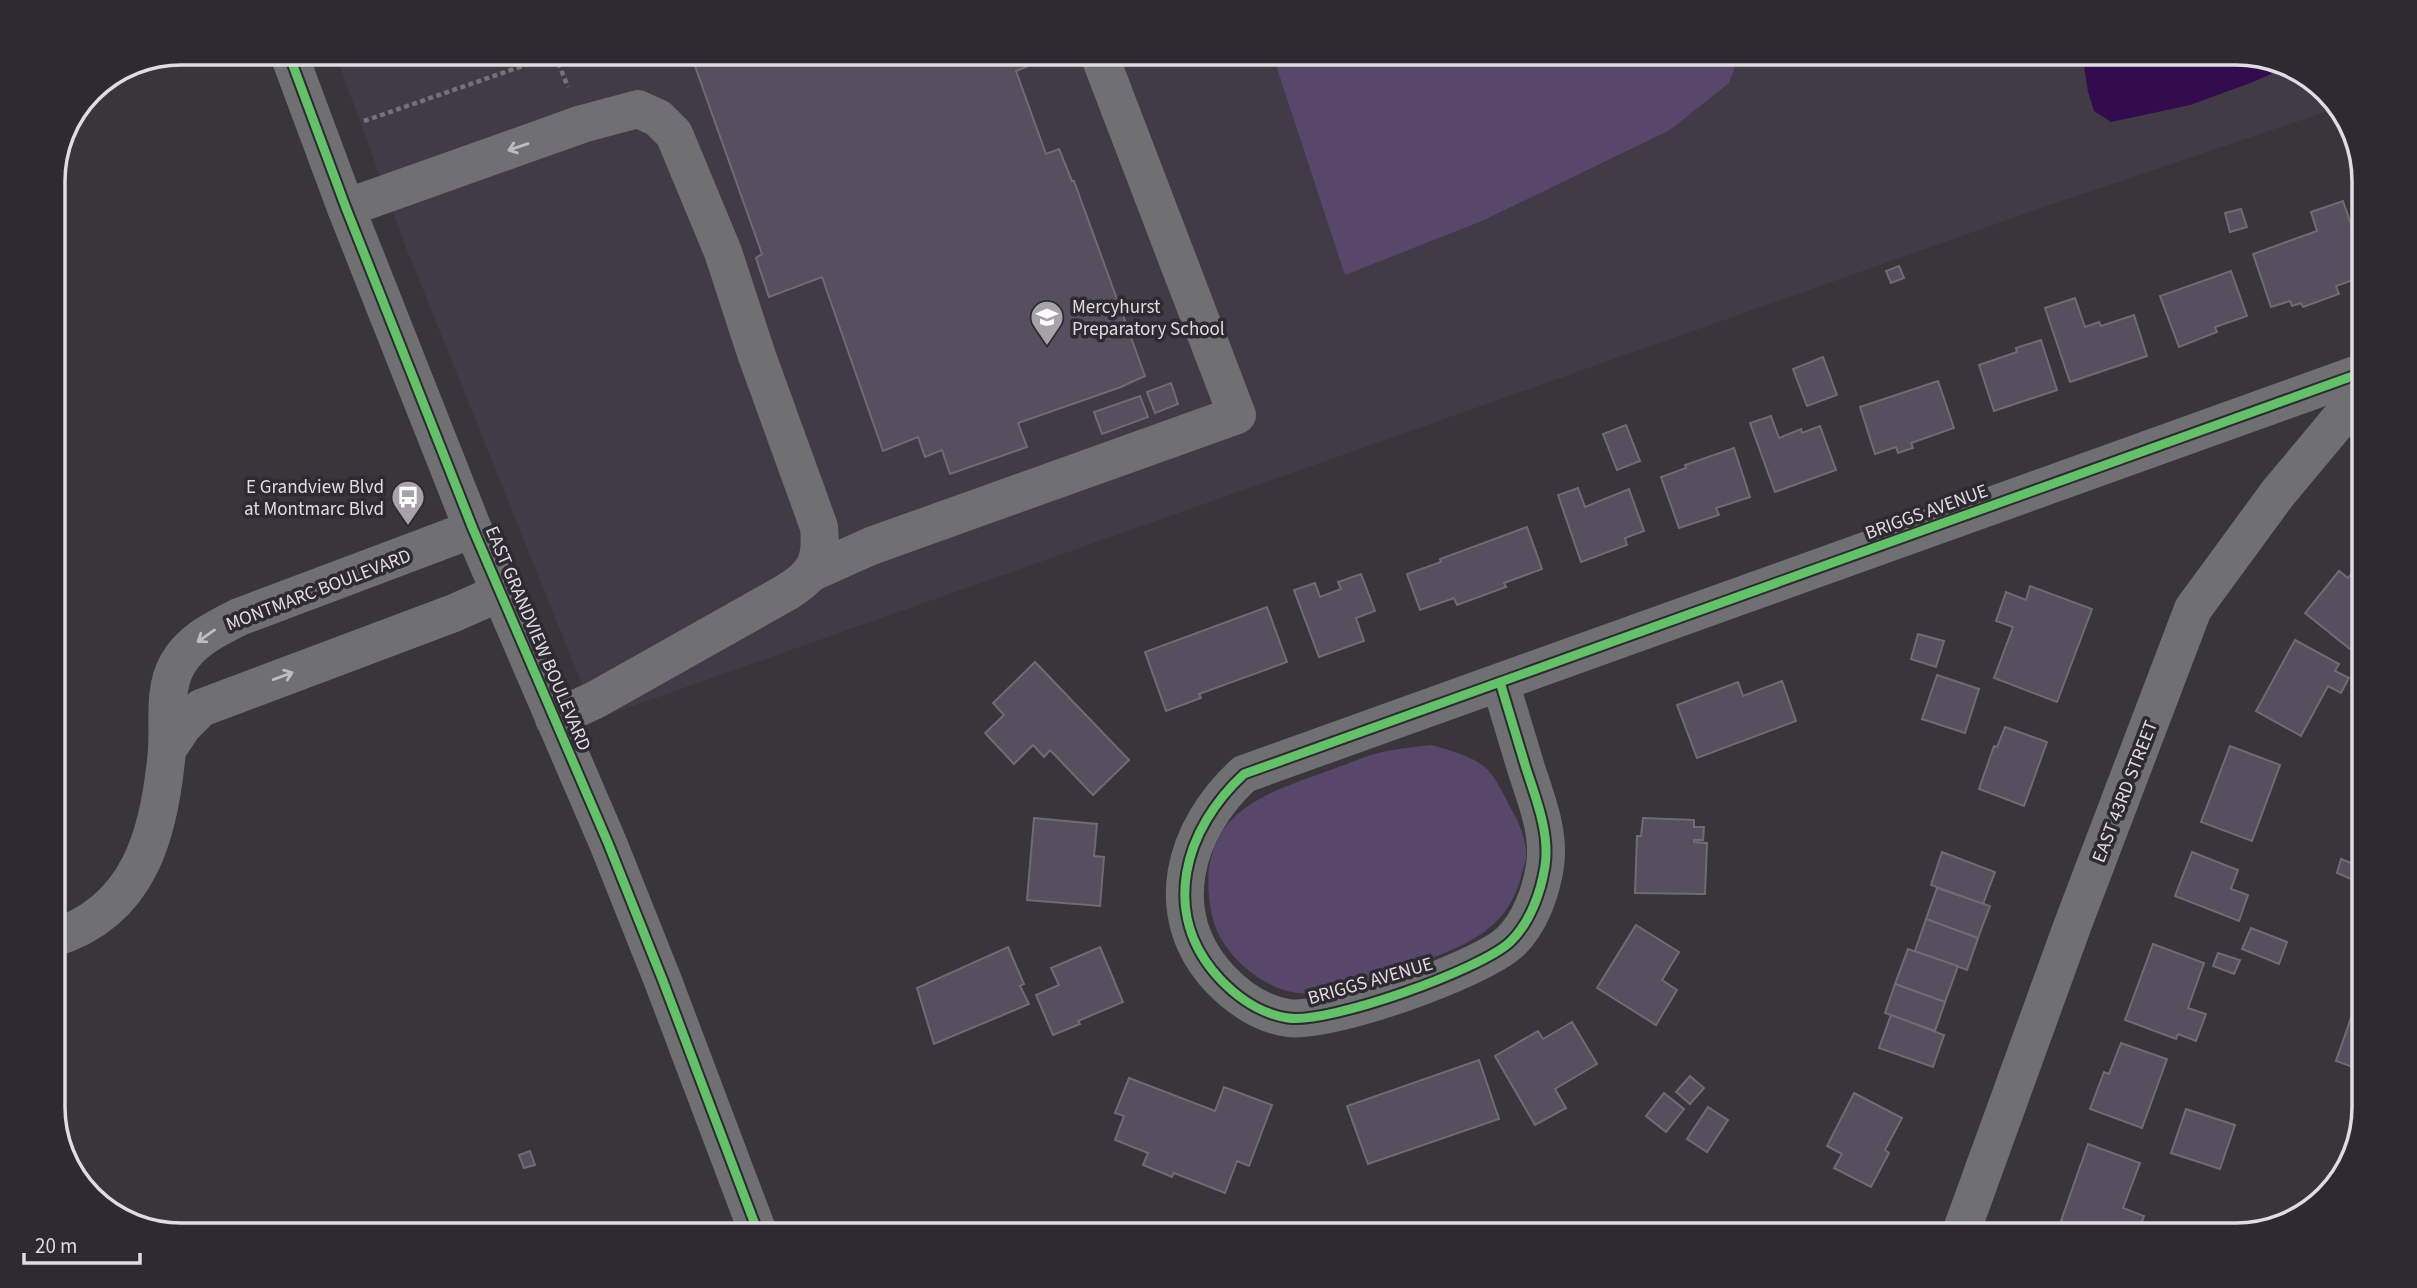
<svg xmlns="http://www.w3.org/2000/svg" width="2417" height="1288" viewBox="0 0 2417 1288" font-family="'Source Sans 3',sans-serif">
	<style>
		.built { fill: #413a47 }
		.green { fill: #59466b }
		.water { fill: #330c4d }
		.building { fill: #574e5f; stroke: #6e6c71; stroke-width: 2 }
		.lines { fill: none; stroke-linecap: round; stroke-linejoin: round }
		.path { stroke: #747376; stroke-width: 4.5; stroke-dasharray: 5 3.5; stroke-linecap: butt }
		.minor { stroke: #706f71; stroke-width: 38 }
		.cycleway-casing { stroke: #2e2a32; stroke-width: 13 }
		.cycleway { stroke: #61c268; stroke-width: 9 }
		.oneway { stroke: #bebcc0 }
		.labels { text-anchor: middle; stroke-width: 7; stroke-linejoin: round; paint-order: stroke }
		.poi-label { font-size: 19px; fill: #dfdde2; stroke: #2e2a32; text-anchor: start }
		.street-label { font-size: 19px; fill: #dfdde2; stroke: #2e2a32 }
		.rim { fill: none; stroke: #dfdde2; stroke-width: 3.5 }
	</style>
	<rect width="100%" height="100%" fill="#38363b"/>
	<polygon class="built" points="2236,52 2293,66 2340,107 2041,208 596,719 405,245 335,53"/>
	<g class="green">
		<polygon points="1272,53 1272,52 1740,53 1729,83 1670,130 1482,221 1345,275"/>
		<path d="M1431 745C1449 750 1474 756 1488 770 1497 780 1504 795 1510 807 1518 820 1527 840 1526 857 1526 863 1522 871 1521 877 1505 936 1458 947 1407 968 1370 983 1318 1004 1278 988 1247 975 1217 946 1211 911 1207 886 1206 863 1218 839 1239 798 1293 784 1333 769 1348 764 1363 757 1378 753 1395 749 1413 747 1431 745Z"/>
	</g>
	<polygon class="water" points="2082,53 2236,53 2291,65 2253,82 2190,105 2111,122 2094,111 2088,92"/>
	<g class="building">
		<polygon points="690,52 1062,52 1016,71 1046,154 1059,149 1072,181 1074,181 1145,376 1121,387 1018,423 1027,447 950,474 942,450 925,457 918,437 883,451 822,277 769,297 756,258 762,254"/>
		<polygon points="2343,201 2364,262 2364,276 2336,286 2339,294 2303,307 2301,303 2292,306 2290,301 2271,307 2253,254 2317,231 2311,212"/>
		<polygon points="2241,209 2247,227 2230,232 2225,213"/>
		<polygon points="1899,266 1904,278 1891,283 1886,271"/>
		<polygon points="2231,271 2247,316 2215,327 2217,332 2179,347 2160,296"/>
		<polygon points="2075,298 2085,327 2099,322 2101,326 2134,315 2147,356 2070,382 2045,308"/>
		<polygon points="2041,340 2057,390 1994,411 1979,365 2017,352 2016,348"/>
		<polygon points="1823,357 1837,395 1807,406 1793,369"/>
		<polygon points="1938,381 1954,428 1911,443 1913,448 1898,453 1896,447 1875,454 1860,407"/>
		<polygon points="1171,383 1178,404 1155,413 1147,392"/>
		<polygon points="1140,396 1148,417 1102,434 1094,412"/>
		<polygon points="1771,416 1779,438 1801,429 1802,433 1820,426 1836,470 1775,492 1750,423"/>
		<polygon points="1626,425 1640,461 1617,470 1603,434"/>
		<polygon points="1734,448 1750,497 1716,508 1719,515 1679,528 1661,477 1686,468 1685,465"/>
		<polygon points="1578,488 1585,507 1629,489 1644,531 1625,538 1627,545 1581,562 1558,495"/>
		<polygon points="1527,527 1542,569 1504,583 1506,587 1457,605 1454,598 1420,610 1407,574 1441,562 1440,559"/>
		<polygon points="2364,557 2364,640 2355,653 2305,613 2339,571 2348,578"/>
		<polygon points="1361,574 1375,611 1356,618 1364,641 1319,657 1294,590 1315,583 1320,597 1341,589 1338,582"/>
		<polygon points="2030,586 2092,609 2057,702 1994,678 2013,627 1996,621 2006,592 2026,600"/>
		<polygon points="1267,607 1287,662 1199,694 1201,698 1166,711 1145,652"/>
		<polygon points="1918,634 1944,641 1936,667 1911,659"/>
		<polygon points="2295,640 2339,664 2335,671 2349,678 2341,693 2328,686 2301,736 2256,711"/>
		<polygon points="1035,662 1129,760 1093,795 1050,750 1044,757 1033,745 1014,764 985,733 1004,715 993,703"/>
		<polygon points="1937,675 1979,689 1965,733 1922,719"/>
		<polygon points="1782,681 1796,721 1697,758 1677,705 1738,682 1743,696"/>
		<polygon points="2005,727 2047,742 2024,806 1979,789 1994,746 1997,747"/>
		<polygon points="2230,746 2280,765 2252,841 2201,822"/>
		<polygon points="1034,818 1097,824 1094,856 1104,857 1100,906 1027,900"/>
		<polygon points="1643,818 1694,820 1694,827 1704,827 1703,840 1694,840 1694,842 1707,843 1705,894 1635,893 1637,836 1641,836"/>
		<polygon points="1942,852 1995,872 1983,904 1931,885"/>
		<polygon points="2192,852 2238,870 2231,889 2248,895 2239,921 2175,896"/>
		<polygon points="2341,859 2359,866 2353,880 2337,873"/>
		<polygon points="1937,888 1990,906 1978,938 1926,919"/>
		<polygon points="1926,919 1978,938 1967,970 1915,951"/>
		<polygon points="1636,925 1679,952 1662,980 1677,990 1656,1025 1597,988"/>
		<polygon points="2251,928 2287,942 2279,964 2242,949"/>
		<polygon points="2153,944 2204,963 2188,1008 2206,1014 2196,1041 2178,1034 2176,1039 2125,1020"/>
		<polygon points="1008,947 1024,984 1020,986 1029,1004 934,1044 917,988"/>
		<polygon points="1100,947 1123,1002 1078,1021 1080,1024 1053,1035 1036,995 1059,985 1051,968"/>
		<polygon points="1908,949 1958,966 1945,1002 1895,984"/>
		<polygon points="2218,953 2240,960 2234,974 2213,966"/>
		<polygon points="1895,984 1945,1002 1935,1031 1885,1013"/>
		<polygon points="2353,1012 2364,1016 2364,1071 2336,1061"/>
		<polygon points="1891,1015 1944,1035 1933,1067 1879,1048"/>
		<polygon points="1572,1022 1597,1064 1555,1089 1566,1108 1535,1125 1495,1056 1538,1031 1543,1039"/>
		<polygon points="2121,1043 2167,1059 2142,1128 2090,1109 2104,1072 2109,1074"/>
		<polygon points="1479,1060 1499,1119 1368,1164 1347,1106"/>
		<polygon points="1690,1076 1704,1088 1690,1104 1676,1092"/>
		<polygon points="1129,1078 1215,1111 1224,1087 1272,1105 1249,1166 1237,1161 1225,1193 1174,1173 1172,1177 1143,1165 1148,1153 1115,1140 1124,1116 1115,1113"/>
		<polygon points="1664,1093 1684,1109 1666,1132 1646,1116"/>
		<polygon points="1854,1093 1902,1118 1885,1150 1889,1153 1871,1187 1834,1168 1842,1154 1827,1146"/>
		<polygon points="1708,1107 1728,1120 1707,1152 1687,1139"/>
		<polygon points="2186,1109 2235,1125 2220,1169 2171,1153"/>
		<polygon points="2088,1144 2140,1163 2123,1208 2144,1216 2137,1235 2101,1235 2061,1221"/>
		<polygon points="530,1151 535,1165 524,1168 519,1155"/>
	</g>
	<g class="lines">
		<g class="path">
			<polyline points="555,55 568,87"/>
			<polyline points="364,121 563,52"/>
		</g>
		<g class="minor">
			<polyline points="288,52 346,208 473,529 608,843 663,981 759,1235"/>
			<path d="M346 208 582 124 638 109 658 118 674 134 723 252 757 356 819 527C822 561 816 574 787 592L595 700 554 719"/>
			<polyline points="813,572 871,546 1237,415 1098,52"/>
			<path d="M1500 682C1509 711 1517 739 1526 768 1536 799 1550 833 1545 866 1541 892 1530 923 1510 942 1480 970 1329 1024 1288 1018 1262 1014 1238 998 1220 979 1159 914 1184 829 1244 774L2364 372"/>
			<polyline points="167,750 183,726 201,708 454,613 499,593"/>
			<path d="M53 938C140 912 160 832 167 750 169 723 163 691 177 665 190 641 215 629 239 617L473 529"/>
			<polyline points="1960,1235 2073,924 2193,609 2278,493 2364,390"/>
		</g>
		<defs>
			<g id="cycleway">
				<polyline points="288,52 346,208 473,529 608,843 663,981 759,1235"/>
				<path d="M1500 682C1509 711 1517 739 1526 768 1536 799 1550 833 1545 866 1541 892 1530 923 1510 942 1480 970 1329 1024 1288 1018 1262 1014 1238 998 1220 979 1159 914 1184 829 1244 774L2364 372"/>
			</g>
		</defs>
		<use href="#cycleway" class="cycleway-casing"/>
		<use href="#cycleway" class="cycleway"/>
	</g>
	<defs><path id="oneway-shaft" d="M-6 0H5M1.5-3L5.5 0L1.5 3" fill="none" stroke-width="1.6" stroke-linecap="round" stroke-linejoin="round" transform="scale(1.75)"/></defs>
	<g class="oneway">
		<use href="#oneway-shaft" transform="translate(518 147) rotate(161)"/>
		<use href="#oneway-shaft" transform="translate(206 636) rotate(145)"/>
		<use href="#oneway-shaft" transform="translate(283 676) rotate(-20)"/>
	</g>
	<defs>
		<symbol id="school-pin" viewBox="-11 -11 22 30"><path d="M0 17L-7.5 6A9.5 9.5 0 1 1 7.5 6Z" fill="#a5a3a8" stroke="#2e2a32"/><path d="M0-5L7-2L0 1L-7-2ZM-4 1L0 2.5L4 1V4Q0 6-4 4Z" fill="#fff"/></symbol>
		<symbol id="bus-pin" viewBox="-11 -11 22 30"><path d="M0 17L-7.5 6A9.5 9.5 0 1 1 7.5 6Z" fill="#a5a3a8" stroke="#2e2a32"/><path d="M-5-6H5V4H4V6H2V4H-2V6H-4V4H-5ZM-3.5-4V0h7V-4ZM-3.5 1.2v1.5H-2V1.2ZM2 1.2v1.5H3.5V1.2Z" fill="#fff"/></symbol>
	</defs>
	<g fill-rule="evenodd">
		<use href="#school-pin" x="1028" y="298" width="38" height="52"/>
		<use href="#bus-pin" x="389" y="478" width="38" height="52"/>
	</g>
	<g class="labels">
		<g class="poi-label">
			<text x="1072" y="313">Mercyhurst<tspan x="1072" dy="22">Preparatory School</tspan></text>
			<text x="384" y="493" text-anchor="end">E Grandview Blvd<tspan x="384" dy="22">at Montmarc Blvd</tspan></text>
		</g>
		<g class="street-label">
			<text transform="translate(1926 511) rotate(-20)" y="7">BRIGGS AVENUE</text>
			<text transform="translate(318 589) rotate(-21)" y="7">MONTMARC BOULEVARD</text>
			<text transform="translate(539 638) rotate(67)" y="7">EAST GRANDVIEW BOULEVARD</text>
			<text transform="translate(2124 791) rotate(-69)" y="7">EAST 43RD STREET</text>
			<text transform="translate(1370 980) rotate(-16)" y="7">BRIGGS AVENUE</text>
		</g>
	</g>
	<path d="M0 0H2417V1288H0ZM181 65H2236A116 116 0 0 1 2352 181V1107A116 116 0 0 1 2236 1223H181A116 116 0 0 1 65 1107V181A116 116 0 0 1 181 65Z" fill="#2e2a32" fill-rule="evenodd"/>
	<path class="rim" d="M181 65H2236A116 116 0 0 1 2352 181V1107A116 116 0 0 1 2236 1223H181A116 116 0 0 1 65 1107V181A116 116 0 0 1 181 65Z"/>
	<path d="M24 1253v10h116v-10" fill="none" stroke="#dfdde2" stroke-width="3.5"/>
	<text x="35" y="1253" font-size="21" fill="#dfdde2" stroke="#2e2a32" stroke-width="5" paint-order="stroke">20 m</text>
</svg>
